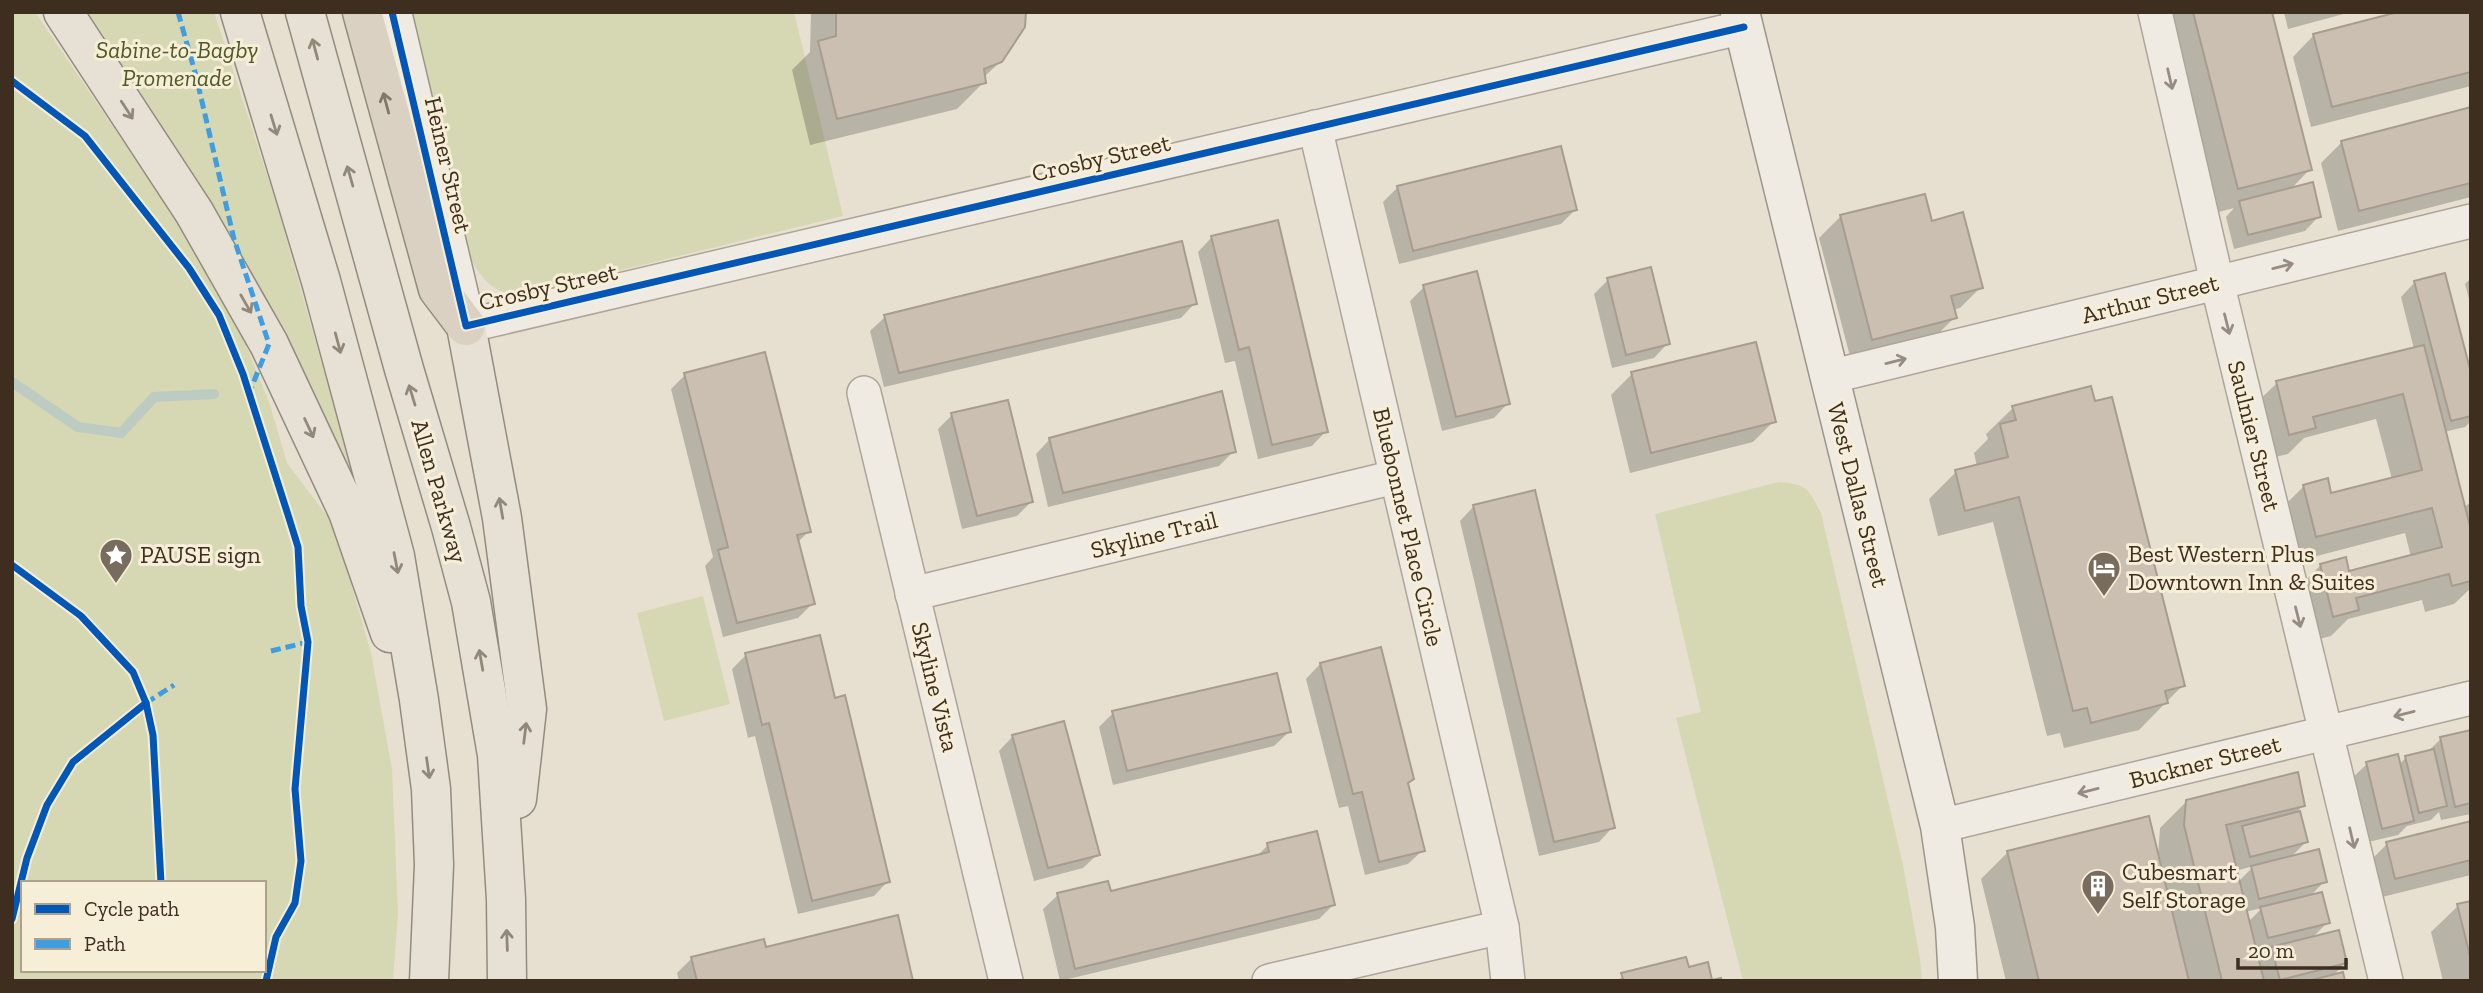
<svg xmlns="http://www.w3.org/2000/svg" width="2483" height="993" viewBox="0 0 2483 993" font-family="'Zilla Slab',serif">
	<style>
		.green { fill: #d6d7b3; fill-rule: evenodd }
		.shadow { fill: #0003; fill-rule: evenodd }
		.lines { fill: none; stroke-linecap: round; stroke-linejoin: round }
		.stream { stroke: #bcccc2; stroke-width: 10 }
		.building { fill: #cbbfb2; stroke: #a89c90; stroke-width: 2 }
		.street-casing { stroke: #ada599; stroke-width: 36 }
		.secondary-casing { stroke: #9c958a; stroke-width: 41 }
		.primary-casing { stroke: #928b80; stroke-width: 41 }
		.highway-casing { stroke: #928b80; stroke-width: 41 }
		.street { stroke: #efebe3; stroke-width: 33 }
		.secondary { stroke: #efebe3; stroke-width: 38 }
		.primary { stroke: #e6e1d4; stroke-width: 38 }
		.highway { stroke: #dad1c2; stroke-width: 38 }
		.quiet { stroke: #3f9de0; stroke-width: 5; stroke-dasharray: 10 5; stroke-linecap: butt }
		.cycleway-casing { stroke: #f7eed8; stroke-width: 11 }
		.cycleway { stroke: #0057b8; stroke-width: 7 }
		.oneway { stroke: #92887a }
		.oneway2 { stroke: #968c82 }
		.oneway3 { stroke: #847769 }
		.labels { text-anchor: middle; stroke-width: 6; stroke-linejoin: round; paint-order: stroke }
		.park-label { font-size: 24px; font-style: italic; fill: #4d5a26; stroke: #f7eed8 }
		.street-label { font-size: 24px; fill: #3d2e20; stroke: #f7eed8 }
		.poi-label { font-size: 24px; fill: #3d2e20; stroke: #f7eed8; text-anchor: start }
	</style>
	<rect width="100%" height="100%" fill="#e7e0d1"/>
	<g class="green">
		<path d="M12 12H35L195 247 234 315 270 405 287 463 334 525 371 653 392 769 398 913 393 981H12ZM23 883H264V970H23Z"/>
		<polygon points="80,12 214,12 276,202 358,491"/>
		<path d="M408 12H794L843 216 515 296C489 289 483 279 469 257Z"/>
		<path d="M1778 482C1808 485 1807 487 1821 513L1903 865 1920 959 1922 981H1743L1676 718 1701 712 1655 514Z"/>
		<polygon points="703,596 730,704 664,721 637,613"/>
	</g>
	<g class="shadow">
		<polygon points="811,12 1027,12 1001,61 983,78 984,82 957,109 810,145 792,70 810,52"/>
		<polygon points="2160,12 2270,12 2310,169 2290,190 2319,216 2305,231 2234,249 2226,217 2234,208 2211,214"/>
		<polygon points="2284,12 2351,12 2288,29"/>
		<polygon points="2471,12 2471,86 2311,127 2293,57 2314,35"/>
		<polygon points="2471,109 2471,197 2338,231 2321,163 2342,142"/>
		<polygon points="1397,188 1575,210 1561,224 1399,264 1383,202"/>
		<polygon points="1840,217 1930,223 1981,287 1960,308 1953,310 1955,317 1934,338 1851,360 1819,238"/>
		<polygon points="1212,237 1326,431 1312,446 1258,459 1235,361 1225,363 1198,252"/>
		<polygon points="2471,278 2471,306 2465,284"/>
		<polygon points="1608,280 1668,343 1654,358 1612,368 1594,294"/>
		<polygon points="2415,282 2471,381 2471,421 2465,427 2444,432 2463,508 2471,502 2471,588 2454,604 2425,612 2422,600 2348,619 2331,636 2307,642 2294,592 2321,565 2348,573 2411,557 2405,533 2290,563 2277,513 2304,486 2330,495 2392,479 2376,419 2304,438 2288,454 2263,460 2250,409 2277,383 2414,349 2401,297"/>
		<polygon points="1424,287 1508,403 1494,418 1442,431 1410,301"/>
		<polygon points="1195,303 1181,318 884,387 870,331 885,317"/>
		<polygon points="1632,374 1774,421 1753,442 1630,473 1611,395"/>
		<polygon points="685,375 809,531 797,543 813,603 798,618 723,637 705,566 713,557 671,389"/>
		<polygon points="2013,408 2183,685 2139,730 2064,748 2060,733 2047,736 1993,522 1938,536 1929,499 1956,472 1977,467 1974,453 1988,439 1986,434"/>
		<polygon points="952,415 1031,502 1017,516 962,529 938,429"/>
		<polygon points="1050,439 1234,451 1219,466 1048,507 1036,454"/>
		<polygon points="1474,506 1613,827 1599,842 1539,856 1460,521"/>
		<polygon points="746,655 834,700 888,881 874,896 798,914 755,736 748,738 732,669"/>
		<polygon points="1320,664 1406,784 1423,850 1408,864 1365,875 1348,806 1339,808 1306,679"/>
		<polygon points="1113,713 1289,732 1274,746 1113,785 1099,727"/>
		<polygon points="2471,732 2471,814 2441,820 2439,812 2431,820 2407,826 2398,835 2368,842 2352,778 2367,764 2399,765 2406,757 2427,752 2441,739"/>
		<polygon points="1013,736 1098,854 1083,868 1034,881 999,751"/>
		<path d="M2187 801 2303 805 2298 811 2306 842 2289 859 2325 881 2310 896 2328 922 2311 939 2345 963 2332 977 2343 981H2006L1981 879 2008 852 2158 856 2160 828ZM2254 866 2238 882 2235 871ZM2262 908 2248 922 2245 912ZM2275 946 2258 963 2255 951Z"/>
		<polygon points="2471,823 2471,875 2374,899 2366,865 2387,844"/>
		<polygon points="1268,845 1333,905 1319,919 1060,981 1043,909 1058,895 1109,893 1257,856"/>
		<polygon points="2471,903 2471,981 2443,981 2431,932 2458,906"/>
		<polygon points="765,949 912,981 679,981 677,973 692,958"/>
	</g>
	<g class="lines">
		<polyline class="stream" points="12,382 78,427 121,433 154,397 214,394"/>
	</g>
	<g class="building">
		<polygon points="836,12 1026,12 1025,27 1002,62 984,69 986,83 837,119 818,41 836,36"/>
		<polygon points="2193,12 2272,12 2312,170 2238,189"/>
		<polygon points="2398,12 2471,12 2471,72 2332,107 2313,34"/>
		<polygon points="2471,107 2471,183 2359,211 2341,141"/>
		<polygon points="1561,146 1577,210 1413,251 1397,186"/>
		<polygon points="2313,182 2321,217 2248,235 2239,201"/>
		<polygon points="1925,194 1932,221 1963,212 1983,288 1951,296 1957,318 1872,340 1840,215"/>
		<polygon points="1278,220 1328,432 1272,445 1249,347 1239,350 1211,236"/>
		<polygon points="1182,241 1197,304 899,373 884,315"/>
		<polygon points="1651,267 1670,344 1626,355 1607,278"/>
		<polygon points="1477,271 1510,404 1456,417 1423,285"/>
		<polygon points="2445,273 2471,373 2471,416 2451,421 2414,281"/>
		<polygon points="1756,342 1776,422 1651,453 1631,372"/>
		<polygon points="2424,345 2471,530 2471,581 2452,586 2449,574 2356,598 2359,610 2333,617 2320,564 2346,557 2349,571 2442,547 2432,508 2316,537 2303,485 2328,478 2331,493 2422,470 2403,394 2313,417 2316,428 2289,435 2276,381"/>
		<polygon points="765,352 811,532 797,535 815,604 737,623 718,550 728,547 684,373"/>
		<polygon points="2091,386 2095,401 2112,397 2185,686 2165,691 2168,703 2091,723 2087,708 2073,711 2019,497 1965,511 1955,470 2008,457 2000,424 2016,420 2012,406"/>
		<polygon points="1222,391 1236,452 1063,493 1049,438"/>
		<polygon points="1008,400 1033,502 977,516 951,413"/>
		<polygon points="1535,490 1615,828 1554,842 1473,505"/>
		<polygon points="820,635 835,698 845,695 890,882 812,901 769,723 762,725 745,653"/>
		<polygon points="1381,647 1414,779 1408,783 1425,851 1379,862 1362,792 1353,794 1320,663"/>
		<polygon points="1277,673 1291,732 1127,771 1112,711"/>
		<polygon points="1064,721 1100,855 1048,868 1012,735"/>
		<polygon points="2471,730 2471,803 2455,807 2440,737"/>
		<polygon points="2434,749 2447,806 2419,813 2405,756"/>
		<polygon points="2398,754 2414,821 2382,829 2366,762"/>
		<polygon points="2298,772 2305,806 2226,825 2264,981 2222,981 2184,825 2186,800"/>
		<polygon points="2300,811 2308,842 2250,857 2242,826"/>
		<polygon points="2149,816 2189,981 2039,981 2007,851"/>
		<polygon points="2471,821 2471,860 2395,879 2386,842"/>
		<polygon points="1317,831 1335,905 1075,969 1057,893 1108,881 1111,891 1269,852 1267,843"/>
		<polygon points="2319,849 2327,882 2259,899 2251,866"/>
		<polygon points="2322,892 2330,923 2268,938 2260,907"/>
		<polygon points="2471,901 2471,960 2457,904"/>
		<polygon points="898,915 913,981 697,981 691,957 764,939 766,947"/>
		<polygon points="2339,930 2347,963 2280,980 2271,947"/>
		<polygon points="1686,957 1689,967 1708,962 1712,980 1721,978 1722,981 1615,981 1623,979 1621,973"/>
		<polygon points="2343,972 2345,981 2308,981"/>
	</g>
	<g class="lines">
		<defs>
			<g id="street">
				<polyline points="2155,12 2217,282 2386,981"/>
				<polyline points="1315,127 1502,927 1508,981"/>
				<polyline points="466,326 1744,27"/>
				<polyline points="1829,377 2471,221"/>
				<polyline points="864,393 1006,981"/>
				<polyline points="912,594 1395,477"/>
				<polyline points="1940,826 2471,698"/>
				<polyline points="1269,981 1502,927"/>
			</g>
			<g id="secondary">
				<polyline points="392,12 466,324"/>
				<polyline points="1740,12 1940,826 1955,927 1958,981"/>
			</g>
			<g id="primary">
				<polyline points="63,12 194,212 269,344 348,512 390,633"/>
				<polyline points="240,12 321,281 395,556 419,700 431,789 434,865 429,981"/>
				<polyline points="305,12 404,369 451,527 471,602 497,755 506,899 507,981"/>
				<polyline points="466,326 502,518 527,709 517,799"/>
			</g>
			<polyline id="highway" points="362,12 438,289 466,326"/>
		</defs>
		<use href="#street" class="street-casing"/>
		<use href="#secondary" class="secondary-casing"/>
		<use href="#primary" class="primary-casing"/>
		<use href="#highway" class="highway-casing"/>
		<use href="#street" class="street"/>
		<use href="#secondary" class="secondary"/>
		<use href="#primary" class="primary"/>
		<use href="#highway" class="highway"/>
		<g class="quiet">
			<polyline points="178,12 196,76 234,239 269,344 250,391"/>
			<polyline points="271,651 308,642"/>
			<polyline points="146,703 174,685"/>
		</g>
		<defs>
			<g id="cycleway">
				<polyline points="392,12 466,326 1744,27"/>
				<polyline points="12,81 85,136 189,268 219,315 243,374 289,518 298,547 301,606 308,642 295,789 301,861 295,903 276,937 266,981"/>
				<polyline points="12,565 81,616 133,672 146,703 153,735 161,883"/>
				<polyline points="12,919 27,858 47,805 73,762 146,703"/>
			</g>
		</defs>
		<use href="#cycleway" class="cycleway-casing"/>
		<use href="#cycleway" class="cycleway"/>
	</g>
	<defs><path id="oneway-shaft" d="M-6 0H5M1.5-3L5.5 0L1.5 3" fill="none" stroke-width="1.6" stroke-linecap="round" stroke-linejoin="round" transform="scale(1.75)"/></defs>
	<g class="oneway">
		<use href="#oneway-shaft" transform="translate(315 49) rotate(-105)"/>
		<use href="#oneway-shaft" transform="translate(127 110) rotate(57)"/>
		<use href="#oneway-shaft" transform="translate(274 125) rotate(73)"/>
		<use href="#oneway-shaft" transform="translate(350 176) rotate(-106)"/>
		<use href="#oneway-shaft" transform="translate(246 304) rotate(60)"/>
		<use href="#oneway-shaft" transform="translate(338 343) rotate(75)"/>
		<use href="#oneway-shaft" transform="translate(412 395) rotate(-107)"/>
		<use href="#oneway-shaft" transform="translate(309 428) rotate(65)"/>
		<use href="#oneway-shaft" transform="translate(501 508) rotate(-100)"/>
		<use href="#oneway-shaft" transform="translate(396 563) rotate(79)"/>
		<use href="#oneway-shaft" transform="translate(481 660) rotate(-100)"/>
		<use href="#oneway-shaft" transform="translate(525 733) rotate(-83)"/>
		<use href="#oneway-shaft" transform="translate(428 768) rotate(82)"/>
		<use href="#oneway-shaft" transform="translate(507 940) rotate(-92)"/>
	</g>
	<g class="oneway2">
		<use href="#oneway-shaft" transform="translate(2170 79) rotate(77)"/>
		<use href="#oneway-shaft" transform="translate(2283 266) rotate(-14)"/>
		<use href="#oneway-shaft" transform="translate(2227 324) rotate(76)"/>
		<use href="#oneway-shaft" transform="translate(1896 361) rotate(-14)"/>
		<use href="#oneway-shaft" transform="translate(2298 617) rotate(76)"/>
		<use href="#oneway-shaft" transform="translate(2404 714) rotate(166)"/>
		<use href="#oneway-shaft" transform="translate(2088 791) rotate(166)"/>
		<use href="#oneway-shaft" transform="translate(2352 838) rotate(77)"/>
	</g>
	<use class="oneway3" href="#oneway-shaft" transform="translate(386 103) rotate(-105)"/>
	<defs>
		<symbol id="sight-pin" viewBox="-11 -11 22 30"><path d="M0 17L-7.5 6A9.5 9.5 0 1 1 7.5 6Z" fill="#786c5e" stroke="#f7eed8"/><path d="M0-6L1.8-2.2L6-1.7L2.9 1.2L3.7 5.4L0 3.3L-3.7 5.4L-2.9 1.2L-6-1.7L-1.8-2.2Z" fill="#fff"/></symbol>
		<symbol id="hotel-pin" viewBox="-11 -11 22 30"><path d="M0 17L-7.5 6A9.5 9.5 0 1 1 7.5 6Z" fill="#786c5e" stroke="#f7eed8"/><path d="M-6-4.5h1.5V1H6V5H4.5V3h-9V5H-6ZM-4 0a1.8 1.8 0 1 1 3.6 0ZM.5 0V-2.5h3Q6-2.5 6 0Z" fill="#fff"/></symbol>
		<symbol id="building-pin" viewBox="-11 -11 22 30"><path d="M0 17L-7.5 6A9.5 9.5 0 1 1 7.5 6Z" fill="#786c5e" stroke="#f7eed8"/><path d="M-4-6H4V6H1V3H-1V6H-4ZM-2.5-4.3h1.7v1.8h-1.7ZM.8-4.3h1.7v1.8H.8ZM-2.5-1h1.7V.8h-1.7ZM.8-1h1.7V.8H.8Z" fill="#fff"/></symbol>
	</defs>
	<g fill-rule="evenodd">
		<use href="#sight-pin" x="97" y="536" width="38" height="52"/>
		<use href="#hotel-pin" x="2085" y="549" width="38" height="52"/>
		<use href="#building-pin" x="2079" y="867" width="38" height="52"/>
	</g>
	<g class="labels">
		<g class="park-label">
			<text x="177" y="58">Sabine-to-Bagby<tspan x="177" dy="28">Promenade</tspan></text>
		</g>
		<g class="street-label">
			<text transform="translate(1101 158) rotate(-13)" y="8">Crosby Street</text>
			<text transform="translate(448 165) rotate(77)" y="8">Heiner Street</text>
			<text transform="translate(548 287) rotate(-13)" y="8">Crosby Street</text>
			<text transform="translate(2150 299) rotate(-14)" y="8">Arthur Street</text>
			<text transform="translate(2254 436) rotate(76)" y="8">Saulnier Street</text>
			<text transform="translate(439 491) rotate(74)" y="8">Allen Parkway</text>
			<text transform="translate(1858 495) rotate(76)" y="8">West Dallas Street</text>
			<text transform="translate(1408 527) rotate(77)" y="8">Bluebonnet Place Circle</text>
			<text transform="translate(1154 535) rotate(-14)" y="8">Skyline Trail</text>
			<text transform="translate(935 687) rotate(76)" y="8">Skyline Vista</text>
			<text transform="translate(2205 762) rotate(-14)" y="8">Buckner Street</text>
		</g>
		<g class="poi-label">
			<text x="2128" y="562">Best Western Plus<tspan x="2128" dy="28">Downtown Inn &amp; Suites</tspan></text>
			<text x="140" y="563">PAUSE sign</text>
			<text x="2122" y="880">Cubesmart<tspan x="2122" dy="28">Self Storage</tspan></text>
		</g>
	</g>
	<rect width="2483" height="993" fill="none" stroke="#3d2e20" stroke-width="28"/>
	<rect x="21" y="881" width="245" height="91" fill="#f7eed8" stroke="#ada18e" stroke-width="2"/>
	<rect x="35" y="904" width="35" height="10" fill="#0057b8" stroke="#ada18e" stroke-width="2"/>
	<text x="84" y="916" font-size="21" fill="#3d2e20">Cycle path</text>
	<rect x="35" y="939" width="35" height="10" fill="#3f9de0" stroke="#ada18e" stroke-width="2"/>
	<text x="84" y="951" font-size="21" fill="#3d2e20">Path</text>
	<path d="M2238 958v10h108v-10" fill="none" stroke="#3d2e20" stroke-width="3.5"/>
	<text x="2248" y="958" font-size="21" fill="#3d2e20" stroke="#f7eed8" stroke-width="5" paint-order="stroke">20 m</text>
</svg>
